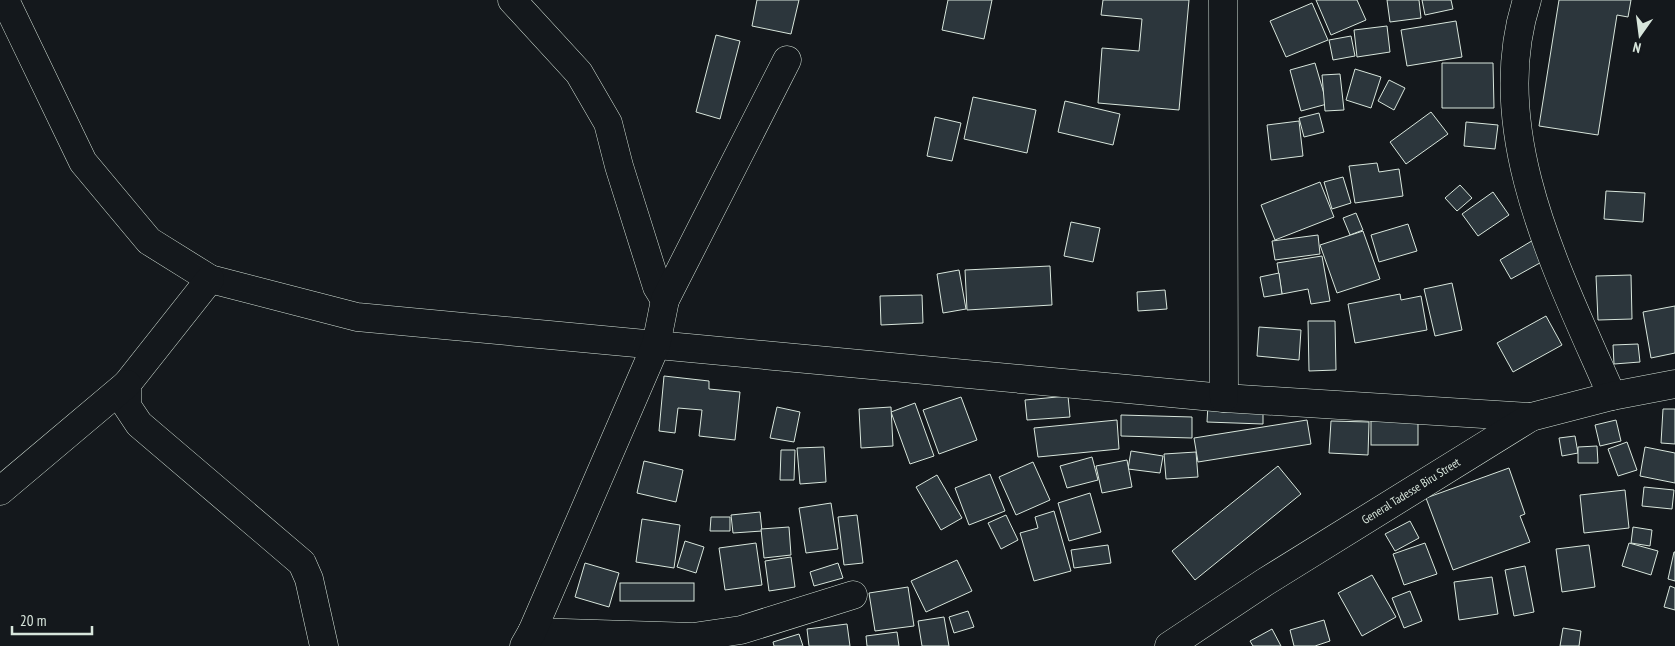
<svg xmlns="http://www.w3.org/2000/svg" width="1675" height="646" viewBox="0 0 1675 646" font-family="'PT Sans Narrow',sans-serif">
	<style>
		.building { fill: #2c363c; stroke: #d8e6dc }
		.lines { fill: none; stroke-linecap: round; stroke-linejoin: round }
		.minor-casing { stroke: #d8e6dc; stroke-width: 29 }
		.minor { stroke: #14181c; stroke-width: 28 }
		.labels { text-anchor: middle; stroke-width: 4; stroke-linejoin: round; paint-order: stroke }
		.street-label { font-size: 12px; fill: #d8e6dc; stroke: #14181c }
	</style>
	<rect width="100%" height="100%" fill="#14181c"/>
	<g class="building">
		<polygon points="757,0 799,0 791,34 752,26"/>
		<polygon points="948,0 992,0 984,39 942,30"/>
		<polygon points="1103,0 1189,0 1179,110 1098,103 1102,48 1139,51 1142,19 1101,15"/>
		<polygon points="1316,0 1357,0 1366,20 1331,35"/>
		<polygon points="1387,0 1419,0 1421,18 1390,22"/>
		<polygon points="1422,0 1451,0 1453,9 1425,15"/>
		<polygon points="1559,0 1631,0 1628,17 1617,15 1598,135 1539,126"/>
		<polygon points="1312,3 1328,40 1286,57 1270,21"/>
		<polygon points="1456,21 1462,57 1407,66 1401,30"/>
		<polygon points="1387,26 1390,52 1357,57 1354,30"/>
		<polygon points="716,35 740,41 720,119 696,112"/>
		<polygon points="1351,36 1355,56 1333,60 1329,40"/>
		<polygon points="1315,63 1327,104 1301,111 1290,70"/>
		<polygon points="1442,63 1493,63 1494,108 1442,108"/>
		<polygon points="1355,69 1381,77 1371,108 1346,100"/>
		<polygon points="1340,74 1344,110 1325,111 1322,75"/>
		<polygon points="1389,80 1405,88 1394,110 1378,101"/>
		<polygon points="973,97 1036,110 1027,153 964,139"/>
		<polygon points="1065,101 1120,114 1113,145 1058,132"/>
		<polygon points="1431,112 1448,134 1406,164 1390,142"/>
		<polygon points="1319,113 1324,132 1304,137 1299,118"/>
		<polygon points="935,117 961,123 952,161 927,156"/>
		<polygon points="1299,121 1303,156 1271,160 1267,125"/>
		<polygon points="1466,122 1498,125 1495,149 1464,146"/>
		<polygon points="1377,163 1379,172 1399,169 1403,196 1355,203 1349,166"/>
		<polygon points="1343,177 1351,203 1332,209 1324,182"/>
		<polygon points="1320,182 1334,217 1275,240 1261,205"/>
		<polygon points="1460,185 1472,198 1457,211 1445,198"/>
		<polygon points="1606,191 1645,193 1643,222 1604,219"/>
		<polygon points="1493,192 1509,215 1478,236 1462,214"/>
		<polygon points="1356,213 1363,230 1350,235 1343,218"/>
		<polygon points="1071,222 1100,228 1093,262 1064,256"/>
		<polygon points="1408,224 1417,251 1379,262 1371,235"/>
		<polygon points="1363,231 1380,279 1337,293 1320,245"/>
		<polygon points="1318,235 1320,254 1275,260 1272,241"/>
		<polygon points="1535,239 1547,259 1511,279 1500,260"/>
		<polygon points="1322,256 1330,301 1311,304 1308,289 1282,294 1277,263"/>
		<polygon points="1050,266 1052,305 967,310 965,270"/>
		<polygon points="959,270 966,309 943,313 937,274"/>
		<polygon points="1279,273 1282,294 1264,297 1260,277"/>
		<polygon points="1631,275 1632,319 1598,320 1596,276"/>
		<polygon points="1452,283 1462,330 1435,336 1424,289"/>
		<polygon points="1165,290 1167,309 1138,311 1137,292"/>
		<polygon points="1400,294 1401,300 1421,296 1427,330 1355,343 1348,304"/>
		<polygon points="922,295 923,323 881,325 880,296"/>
		<polygon points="1675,306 1675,353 1651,358 1643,312"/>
		<polygon points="1546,316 1562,345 1513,372 1497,343"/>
		<polygon points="1308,321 1335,321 1336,370 1309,371"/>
		<polygon points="1259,327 1301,330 1299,360 1257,356"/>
		<polygon points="1638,344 1640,362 1614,364 1613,345"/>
		<polygon points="664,376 709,381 709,389 740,392 735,440 699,436 702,410 678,408 675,433 659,431"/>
		<polygon points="1068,396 1070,417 1027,420 1025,400"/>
		<polygon points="961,397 977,440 939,454 923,410"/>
		<polygon points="915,403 934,456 910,464 891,412"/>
		<polygon points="1208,404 1263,407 1263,424 1207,422"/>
		<polygon points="777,407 800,412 794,442 770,438"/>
		<polygon points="891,407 893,446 861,448 859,409"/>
		<polygon points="1663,409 1675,409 1675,444 1661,443"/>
		<polygon points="1121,415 1192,417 1192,438 1121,436"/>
		<polygon points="1117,420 1119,449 1038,457 1034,428"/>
		<polygon points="1307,420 1311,444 1198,462 1194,438"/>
		<polygon points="1616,420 1621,441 1600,446 1595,425"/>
		<polygon points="1331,421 1369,422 1368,455 1329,453"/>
		<rect x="1371" y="421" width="47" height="24"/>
		<polygon points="1575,436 1578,453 1562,456 1559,438"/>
		<polygon points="1627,442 1637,470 1618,476 1608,449"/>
		<polygon points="1597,446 1598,463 1578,463 1578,447"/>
		<polygon points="824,447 826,482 800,484 797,448"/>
		<polygon points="1645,447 1675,453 1675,483 1640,476"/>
		<polygon points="781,450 795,450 794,480 780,480"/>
		<polygon points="1131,451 1163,456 1160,473 1128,469"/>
		<polygon points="1196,452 1198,477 1166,479 1164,454"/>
		<polygon points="1092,457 1098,480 1067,488 1060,466"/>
		<polygon points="1127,460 1132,487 1102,493 1096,466"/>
		<polygon points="644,461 683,470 676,502 637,493"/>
		<polygon points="1033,462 1050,500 1016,515 999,477"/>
		<polygon points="1278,466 1301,494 1195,580 1172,551"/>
		<polygon points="1509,468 1525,514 1520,516 1530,542 1453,570 1426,498"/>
		<polygon points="990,474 1005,511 969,525 955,488"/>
		<polygon points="937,475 962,518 941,530 916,487"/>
		<polygon points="1644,487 1674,490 1672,509 1642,506"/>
		<polygon points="1625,490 1629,528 1584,533 1580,495"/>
		<polygon points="1090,493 1101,532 1069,541 1058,503"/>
		<polygon points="831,503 838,549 806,553 799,508"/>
		<polygon points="1054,511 1071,571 1034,581 1020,533 1038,528 1035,517"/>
		<polygon points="760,512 762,531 733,533 731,515"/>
		<polygon points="857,515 863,563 844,565 838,517"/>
		<polygon points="1006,515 1018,540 1001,549 988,523"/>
		<polygon points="711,517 730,517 730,531 710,531"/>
		<polygon points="642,519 680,525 674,568 636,562"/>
		<polygon points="1410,521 1419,538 1395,551 1385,534"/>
		<polygon points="789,527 791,555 764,558 761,529"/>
		<polygon points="1633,527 1652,530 1650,546 1631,543"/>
		<polygon points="685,541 704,547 696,573 677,567"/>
		<polygon points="756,543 762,585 725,590 719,548"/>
		<polygon points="1425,543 1437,574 1404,585 1393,554"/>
		<polygon points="1629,543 1658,551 1651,575 1622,566"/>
		<polygon points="1108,545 1111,563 1074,568 1071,550"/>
		<polygon points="1589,545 1595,587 1562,592 1556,549"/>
		<polygon points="1674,552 1675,552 1675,581 1668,579"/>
		<polygon points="791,557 795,587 769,591 765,561"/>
		<polygon points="957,560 972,591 926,612 911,581"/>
		<polygon points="585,563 619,573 609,607 575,597"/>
		<polygon points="838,563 843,578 814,586 810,572"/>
		<polygon points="1525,566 1534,612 1514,616 1505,570"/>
		<polygon points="1372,575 1396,617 1362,636 1338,593"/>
		<polygon points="1492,577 1498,614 1459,620 1454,582"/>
		<rect x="620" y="583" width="74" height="18"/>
		<polygon points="1670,586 1675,588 1675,610 1664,607"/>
		<polygon points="908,587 914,626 875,631 869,593"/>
		<polygon points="1410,591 1422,621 1404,628 1392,598"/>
		<polygon points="968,611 974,627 954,633 949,617"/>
		<polygon points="944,617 949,646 922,646 918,621"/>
		<polygon points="1324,620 1330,641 1315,646 1294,646 1290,630"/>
		<polygon points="847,624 850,646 809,646 807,629"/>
		<polygon points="1563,628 1581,631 1579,646 1560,646"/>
		<polygon points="1272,629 1281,646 1253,646 1250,641"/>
		<polygon points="897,632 899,646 867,646 866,636"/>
		<polygon points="799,634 803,646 774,646 773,642"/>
	</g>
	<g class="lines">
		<defs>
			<g id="minor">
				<polyline points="5,0 83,162 149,241 210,279 357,317 1224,398 1531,417"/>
				<polyline points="512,0 579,73 608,123 619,166 657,287 665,300"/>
				<polyline points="1223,0 1224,398"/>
				<path d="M1527 0C1484 133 1560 276 1612 396"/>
				<polyline points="210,279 127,384 127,406 139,424 302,563 309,579 324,646"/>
				<polyline points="0,491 127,384"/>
				<polyline points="532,632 693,637 741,630 853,595"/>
				<polyline points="524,646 532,632 656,345 665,300 787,60"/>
				<polyline points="1169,646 1265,582 1531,417 1612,396 1675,384"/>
			</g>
		</defs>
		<use href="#minor" class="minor-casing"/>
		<use href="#minor" class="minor"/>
	</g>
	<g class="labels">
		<g class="street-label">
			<text transform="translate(1411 491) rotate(-32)" y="4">General Tadesse Biru Street</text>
		</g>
	</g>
	<g transform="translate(1640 35) rotate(194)" stroke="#14181c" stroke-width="4" paint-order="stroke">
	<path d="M0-4L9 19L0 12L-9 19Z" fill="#d8e6dc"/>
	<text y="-8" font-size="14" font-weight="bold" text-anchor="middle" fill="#d8e6dc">N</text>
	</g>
	<path d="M12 626v8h80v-8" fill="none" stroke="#d8e6dc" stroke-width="2.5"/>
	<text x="20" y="626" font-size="15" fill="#d8e6dc" stroke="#14181c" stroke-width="4" paint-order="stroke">20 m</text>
</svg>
